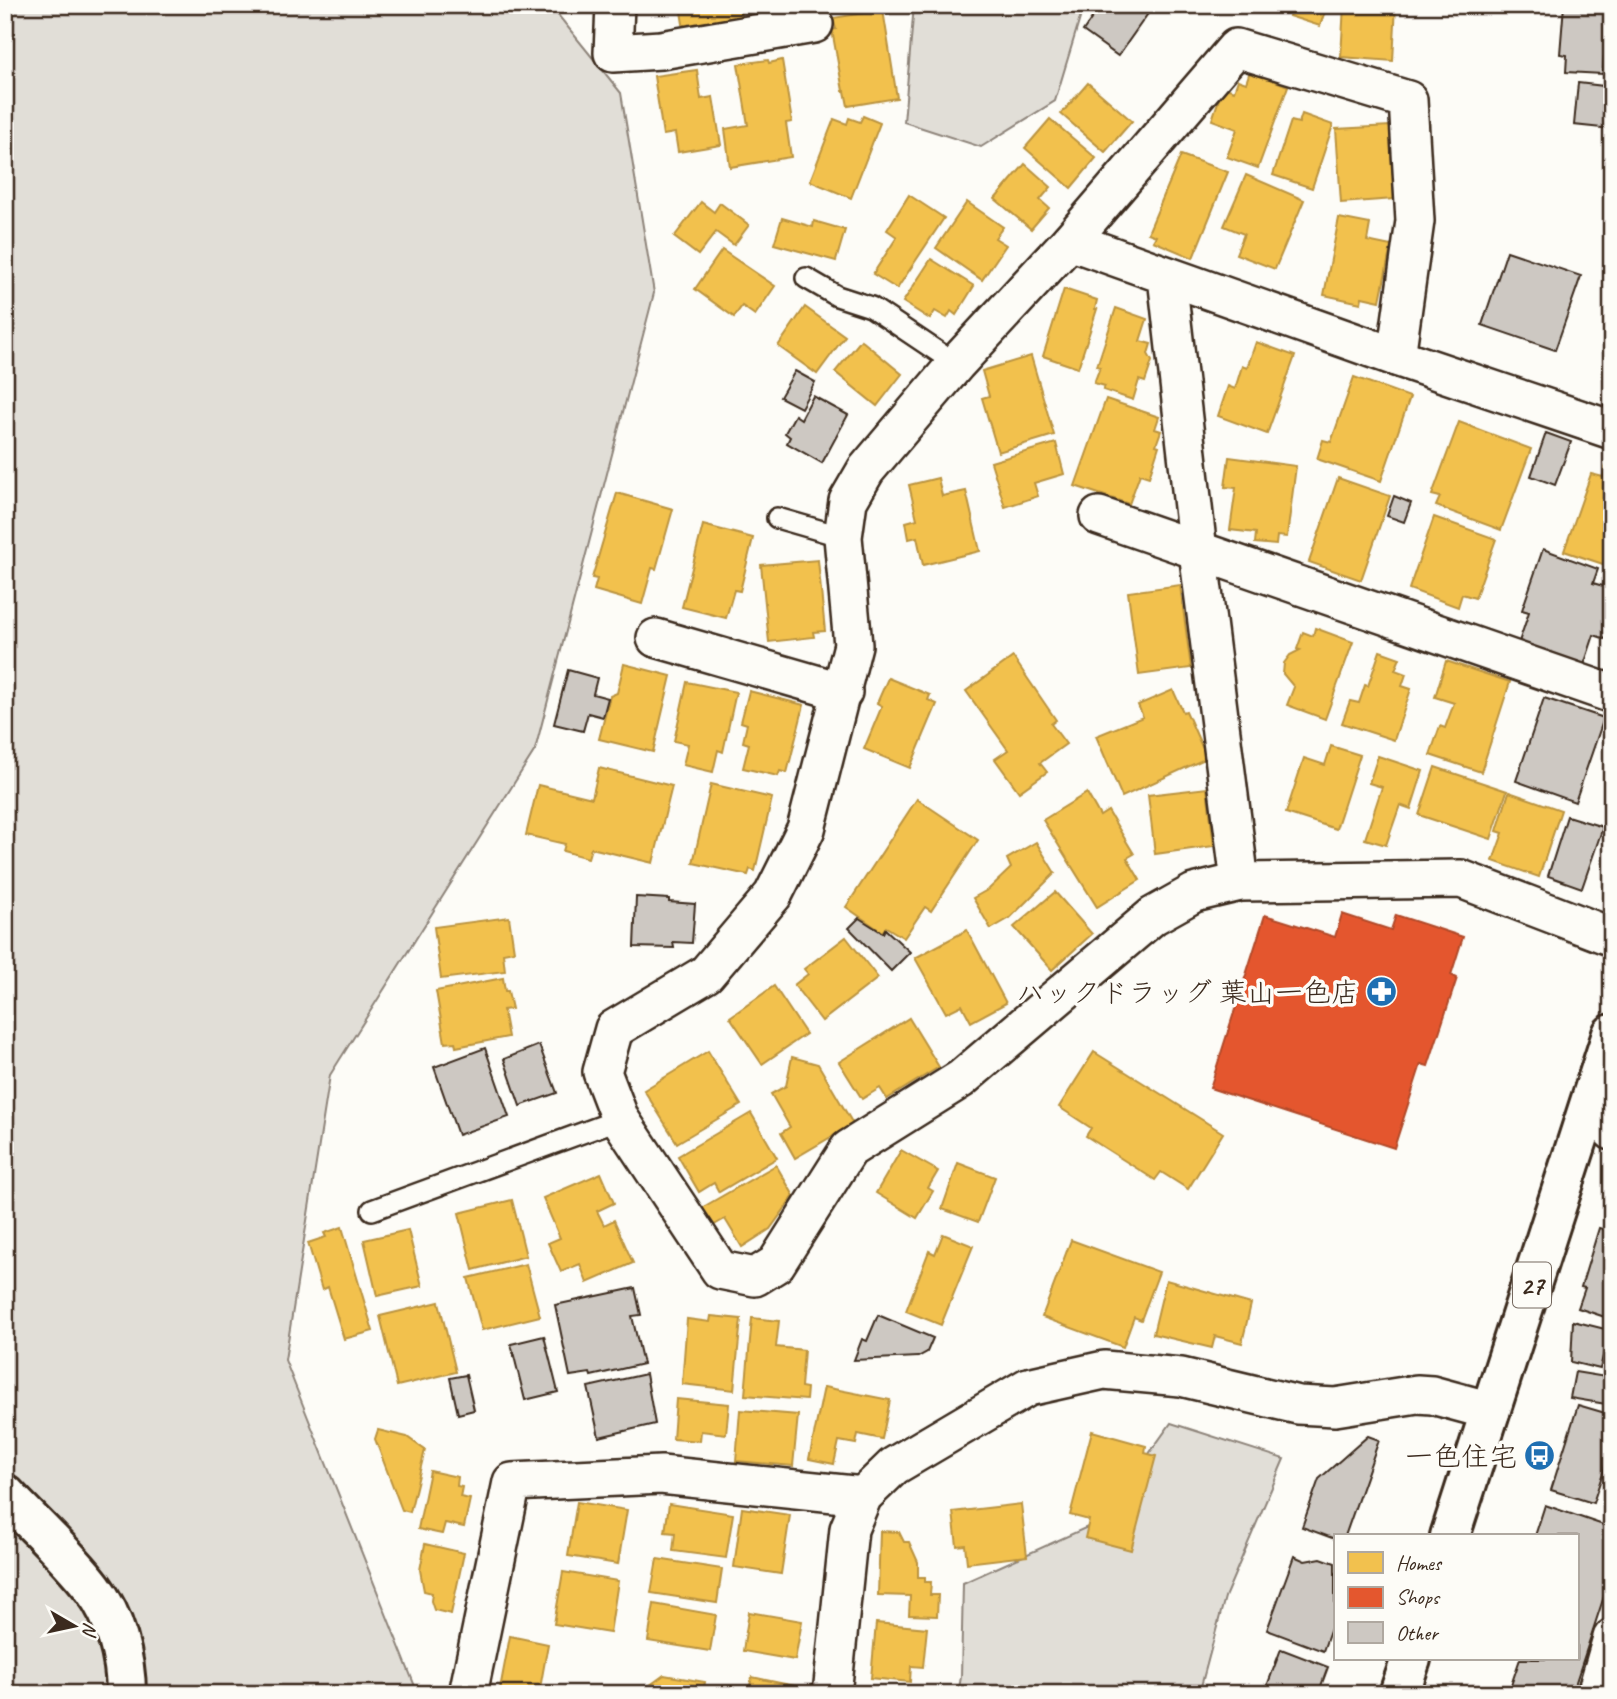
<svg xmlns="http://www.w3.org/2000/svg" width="1617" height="1699" viewBox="0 0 1617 1699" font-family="Caveat,'Klee One',sans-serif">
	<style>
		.green { fill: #e1ded7; stroke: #8e847a; stroke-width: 2 }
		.homes { fill: #f2c14e; stroke: #bb9440; stroke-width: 2 }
		.shops { fill: #e4572e; stroke: #b14a29; stroke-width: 2 }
		.building { fill: #cdc8c2; stroke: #3b2a1e; stroke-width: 2 }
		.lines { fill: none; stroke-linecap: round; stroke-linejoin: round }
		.service-casing { stroke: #3b2a1e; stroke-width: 24 }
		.minor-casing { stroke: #3b2a1e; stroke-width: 42 }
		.tertiary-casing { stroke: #3b2a1e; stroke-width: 44 }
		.primary-casing { stroke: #3b2a1e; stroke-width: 44 }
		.service { stroke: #fdfcf7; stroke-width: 19 }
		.minor { stroke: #fdfcf7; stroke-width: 37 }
		.tertiary { stroke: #fdfcf7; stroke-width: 38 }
		.primary { stroke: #fdfcf7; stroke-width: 38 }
		.labels { text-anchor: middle; stroke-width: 7; stroke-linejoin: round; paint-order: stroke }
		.shield { fill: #fdfcf7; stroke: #75695f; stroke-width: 2 }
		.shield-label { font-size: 26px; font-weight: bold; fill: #3b2a1e }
		.poi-label { font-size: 28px; fill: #3b2a1e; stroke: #fdfcf7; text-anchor: end }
	</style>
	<rect width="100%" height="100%" fill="#fdfcf7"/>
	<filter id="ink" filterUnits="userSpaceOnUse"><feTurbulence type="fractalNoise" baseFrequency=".0143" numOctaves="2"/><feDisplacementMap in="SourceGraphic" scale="14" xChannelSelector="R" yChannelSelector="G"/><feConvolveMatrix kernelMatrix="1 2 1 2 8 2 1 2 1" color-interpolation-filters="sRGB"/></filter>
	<g filter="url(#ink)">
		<g class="green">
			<polygon points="5,5 550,5 621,93 654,293 535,750 330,1075 285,1360 418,1694 5,1694"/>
			<polygon points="914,5 1084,5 1055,101 981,147 904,122"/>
			<polygon points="1171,1423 1284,1459 1225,1597 1199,1694 958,1694 961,1677 963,1583 1101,1521"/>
		</g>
		<g class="homes">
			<polygon points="680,5 739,5 742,21 684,30"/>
			<polygon points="759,5 810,5 811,10 761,18"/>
			<polygon points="1292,5 1327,5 1320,26 1289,16"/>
			<polygon points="1344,5 1396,5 1393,61 1341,57"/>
			<polygon points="883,10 897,98 848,106 845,91 843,91 832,30 836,29 833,18"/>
			<polygon points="768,60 769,63 782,60 792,122 786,123 791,157 730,167 725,129 748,125 738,64"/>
			<polygon points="697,70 701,99 713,97 721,145 678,152 675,133 663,135 654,76"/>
			<polygon points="1250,71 1288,86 1258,168 1227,157 1237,129 1212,120 1223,87 1234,91 1238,80 1246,83"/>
			<polygon points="1088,83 1132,121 1105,152 1061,114"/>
			<polygon points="1302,114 1333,125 1312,188 1273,175 1291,121 1299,123"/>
			<polygon points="863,116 880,123 851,198 810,181 834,119 847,124 849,118 860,122"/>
			<polygon points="1050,119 1096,158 1071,188 1025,148"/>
			<polygon points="1390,126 1394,199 1341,203 1336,129"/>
			<polygon points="1181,155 1228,172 1193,258 1153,241 1156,236 1148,233"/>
			<polygon points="1025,164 1051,187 1040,200 1049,208 1031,229 995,199"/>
			<polygon points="1246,175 1304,200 1275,269 1236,254 1244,234 1224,226"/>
			<polygon points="909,195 944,218 897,289 873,274 897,237 887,230"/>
			<polygon points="701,202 714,212 720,203 749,225 734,245 716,232 698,255 674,237"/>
			<polygon points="967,202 1003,227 995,238 1006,245 982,280 936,248"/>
			<polygon points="782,218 813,227 814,221 845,230 836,261 774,244"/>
			<polygon points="1339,218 1370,224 1367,241 1391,246 1380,301 1362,297 1361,303 1324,295"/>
			<polygon points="722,250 775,286 755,315 742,306 734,317 695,289"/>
			<polygon points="931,259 974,286 956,315 951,311 947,318 935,311 930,319 903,302"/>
			<polygon points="1064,289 1097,300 1095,309 1097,309 1078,368 1043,356"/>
			<polygon points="805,307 845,336 817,374 778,346"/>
			<polygon points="1116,308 1147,319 1140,341 1151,344 1148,354 1152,361 1145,382 1139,380 1133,400 1103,390 1105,386 1094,383 1100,367 1097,366"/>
			<polygon points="861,340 902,374 877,406 835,372"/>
			<polygon points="1256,342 1295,356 1267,434 1218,416 1228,386 1235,389 1242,366 1247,368"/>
			<polygon points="1031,356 1054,435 998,452 982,398 989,396 982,371"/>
			<polygon points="1354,377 1410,397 1381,481 1317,459 1323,440 1331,442"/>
			<polygon points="1106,399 1159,417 1155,429 1161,431 1156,445 1159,446 1149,477 1140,474 1129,504 1075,486"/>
			<polygon points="1459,422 1531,449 1501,530 1436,506 1440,497 1432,495"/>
			<polygon points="1056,443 1064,474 1034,483 1038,496 1005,507 991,462"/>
			<polygon points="1229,457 1296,466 1287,537 1277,536 1276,545 1255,543 1256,533 1230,530 1236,488 1225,487"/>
			<polygon points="1606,466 1612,468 1612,567 1564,551 1591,474 1603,477"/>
			<polygon points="938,478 942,496 966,491 980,551 923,565 917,537 909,539 906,522 917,519 909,485"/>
			<polygon points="1338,478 1390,496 1361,580 1309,562"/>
			<polygon points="617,493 673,509 656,569 652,568 642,604 594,590 597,579 592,578"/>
			<polygon points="1434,517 1496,539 1475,598 1462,594 1458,607 1409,589"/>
			<polygon points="703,525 753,538 740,591 734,590 726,618 682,607"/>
			<polygon points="818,560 825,631 813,632 814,637 769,642 761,565"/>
			<polygon points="1180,585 1191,668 1139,675 1128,592"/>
			<polygon points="1315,628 1353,642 1325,719 1287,705 1294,687 1283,674 1284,663 1290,655 1300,650 1297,649 1303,632 1313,636"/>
			<polygon points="1380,651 1400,658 1395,670 1406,674 1402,686 1411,689 1394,740 1342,723 1350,701 1359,703 1365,685 1368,686"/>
			<polygon points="1013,657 1056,720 1051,724 1066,744 1040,763 1047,772 1019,792 995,759 1008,750 966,691"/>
			<polygon points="1446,661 1510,682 1481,772 1430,755 1440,726 1445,728 1454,703 1435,697"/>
			<polygon points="624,664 671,676 653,752 599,739 610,696 617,693"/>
			<polygon points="888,678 930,695 928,700 937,704 910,768 864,749 882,706 877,703"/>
			<polygon points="687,682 736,692 723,752 718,750 713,772 683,765 688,744 674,741"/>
			<polygon points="1173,690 1183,712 1186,711 1207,758 1122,797 1096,736 1143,717 1138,705"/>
			<polygon points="749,691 804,705 787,773 780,771 778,776 743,768 749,744 743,742 747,724 741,722"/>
			<polygon points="1331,746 1360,755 1336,829 1286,813 1304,758 1325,765"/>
			<polygon points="1378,756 1423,771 1411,809 1400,805 1386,845 1365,839 1382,787 1369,783"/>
			<polygon points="1435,767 1507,791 1491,839 1419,815"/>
			<polygon points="599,768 672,786 653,863 591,848 588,858 563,851 565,844 526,835 538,785 592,798"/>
			<polygon points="711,784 772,798 755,871 750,869 748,875 693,863"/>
			<polygon points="1207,788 1214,846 1155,854 1148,795"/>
			<polygon points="1509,792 1561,810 1539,877 1493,861 1503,833 1497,831"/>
			<polygon points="1087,793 1100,816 1108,811 1134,854 1127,858 1140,880 1097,907 1043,820"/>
			<polygon points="917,799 978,840 931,911 925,907 904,938 886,927 882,932 846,907"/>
			<polygon points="1036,842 1055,873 1010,918 991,929 973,898 989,889 1011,868 1007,859"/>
			<polygon points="1055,892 1092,934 1052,970 1014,927"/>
			<polygon points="509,917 514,951 503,953 505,971 441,979 434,927"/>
			<polygon points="967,930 1006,1003 971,1022 962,1005 946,1013 915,958"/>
			<polygon points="846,937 878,978 822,1021 794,985 808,974 804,969"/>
			<polygon points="503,978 505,991 508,991 512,1009 503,1010 508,1037 456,1047 455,1042 445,1043 436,991"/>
			<polygon points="774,986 806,1034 762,1064 730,1017"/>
			<polygon points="909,1018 939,1067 887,1099 880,1088 862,1099 839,1062"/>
			<polygon points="708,1051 741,1105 677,1143 644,1090"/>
			<polygon points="1094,1052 1223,1133 1188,1189 1161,1172 1155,1180 1086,1136 1091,1128 1059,1107"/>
			<polygon points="792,1057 818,1064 853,1124 795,1158 781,1133 790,1127 771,1094 786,1086"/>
			<polygon points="751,1113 777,1158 719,1192 714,1183 699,1192 678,1156"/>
			<polygon points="901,1150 938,1171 928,1188 933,1191 917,1218 876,1193"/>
			<polygon points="958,1163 995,1177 978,1222 942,1209"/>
			<polygon points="776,1165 794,1196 770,1229 742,1247 725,1219 709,1228 698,1210"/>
			<polygon points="601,1173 614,1203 597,1211 604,1225 614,1220 633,1263 587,1283 580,1264 561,1272 548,1243 560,1238 543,1198"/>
			<polygon points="512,1200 526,1256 473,1270 459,1213"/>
			<polygon points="342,1227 373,1331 344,1339 328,1287 322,1290 308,1243 326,1237 324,1233"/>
			<polygon points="408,1230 422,1286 377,1296 364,1240"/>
			<polygon points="943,1234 973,1246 941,1325 906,1311 929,1251 935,1254"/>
			<polygon points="1071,1240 1159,1272 1141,1320 1134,1317 1123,1347 1042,1317"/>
			<polygon points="526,1264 540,1316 482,1330 468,1278"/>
			<polygon points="1166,1280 1251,1304 1242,1343 1215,1336 1212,1348 1153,1334"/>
			<polygon points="439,1302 456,1372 397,1386 380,1316"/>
			<polygon points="711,1316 741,1319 734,1390 682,1384 687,1319 710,1322"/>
			<polygon points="752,1318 779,1321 776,1347 804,1350 801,1387 807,1388 806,1400 745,1395"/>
			<polygon points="824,1387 890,1400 882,1439 858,1434 856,1444 839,1441 834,1464 809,1459"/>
			<polygon points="676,1399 729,1404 726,1434 701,1431 700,1441 673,1439"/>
			<polygon points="740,1410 798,1415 793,1466 736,1461"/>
			<polygon points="378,1430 407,1437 425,1450 410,1512 402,1510 375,1439"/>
			<polygon points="1092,1431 1146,1446 1145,1453 1156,1456 1131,1550 1085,1538 1089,1520 1070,1515"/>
			<polygon points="430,1471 458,1477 457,1486 462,1487 460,1497 470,1499 464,1527 445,1523 442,1534 418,1529"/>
			<polygon points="577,1502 627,1510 618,1564 568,1556"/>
			<polygon points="669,1504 733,1514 726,1558 673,1551 675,1533 665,1532"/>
			<polygon points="1021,1504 1027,1556 967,1563 965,1545 957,1546 953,1512"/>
			<polygon points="742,1508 790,1515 781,1574 734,1567"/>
			<polygon points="880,1531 899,1532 904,1542 909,1542 918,1562 918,1577 925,1577 925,1582 931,1582 930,1595 938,1595 937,1616 909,1615 910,1596 878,1595"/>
			<polygon points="425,1544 464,1553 451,1614 434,1610 431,1601 432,1593 424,1591 420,1570"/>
			<polygon points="657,1559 722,1569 717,1603 651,1593"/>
			<polygon points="563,1572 618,1581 610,1633 554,1624"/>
			<polygon points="654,1604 716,1615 710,1651 648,1641"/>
			<polygon points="749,1612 802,1621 795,1660 743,1651"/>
			<polygon points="876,1623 927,1628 923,1667 911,1666 910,1682 871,1678"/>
			<polygon points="510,1636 548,1644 539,1694 499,1694"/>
			<polygon points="664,1675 705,1682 703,1694 645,1694 646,1688"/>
			<polygon points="752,1677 795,1686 794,1694 748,1694"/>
		</g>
		<polygon class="shops" points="1342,914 1391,930 1396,915 1463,937 1451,975 1457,978 1428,1066 1421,1064 1394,1148 1210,1088 1265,915 1335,937"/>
		<g class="building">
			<polygon points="1101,5 1154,5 1118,56 1083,31"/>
			<polygon points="1564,5 1612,5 1612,58 1604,57 1603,74 1566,72 1567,55 1560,54"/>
			<polygon points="1578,83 1612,87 1611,129 1574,125"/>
			<polygon points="1507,251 1581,276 1555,350 1482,325"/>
			<polygon points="795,371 815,382 801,408 780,397"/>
			<polygon points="813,396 848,415 822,463 787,443 790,437 785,433 795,415 801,419"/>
			<polygon points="1546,433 1571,442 1555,485 1531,476"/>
			<polygon points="1394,496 1411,503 1404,522 1387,516"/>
			<polygon points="1543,549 1598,569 1593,583 1603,586 1604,583 1612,586 1612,641 1594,635 1584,665 1519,642 1529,612 1522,610"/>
			<polygon points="568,670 597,678 593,694 608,698 603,717 588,713 583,731 554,724"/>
			<polygon points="1544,698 1604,718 1575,802 1516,781"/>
			<polygon points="1567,816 1603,827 1582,888 1548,876"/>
			<polygon points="636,897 669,899 669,902 695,904 692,943 673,942 674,948 634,947"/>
			<polygon points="859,918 883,933 885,929 910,952 891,971 849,928"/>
			<polygon points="539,1045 557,1093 520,1106 504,1059"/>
			<polygon points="485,1048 509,1117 458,1135 434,1067"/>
			<polygon points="1599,1228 1612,1232 1611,1319 1578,1308 1585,1288 1581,1287"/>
			<polygon points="635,1288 641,1315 632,1316 643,1364 591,1376 590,1373 570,1376 555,1305"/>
			<polygon points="878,1315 933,1338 927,1352 918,1357 854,1360 862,1339 867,1341"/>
			<polygon points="1573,1321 1609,1330 1600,1369 1571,1362"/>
			<polygon points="544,1336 558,1392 525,1400 511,1344"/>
			<polygon points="1575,1372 1612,1378 1612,1405 1570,1398"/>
			<polygon points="646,1374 655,1424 599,1437 588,1387"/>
			<polygon points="466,1375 474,1410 458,1414 450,1378"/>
			<polygon points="1578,1405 1612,1415 1612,1445 1593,1503 1551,1490"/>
			<polygon points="1368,1436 1379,1440 1345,1536 1335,1536 1335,1539 1302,1527 1319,1479"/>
			<polygon points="1545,1505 1612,1528 1612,1572 1572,1694 1508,1694 1520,1659 1577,1659 1577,1536 1535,1536"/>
			<polygon points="1294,1556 1305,1561 1321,1558 1335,1563 1335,1617 1323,1651 1267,1630"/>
			<polygon points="1281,1649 1328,1667 1318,1694 1264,1694"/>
		</g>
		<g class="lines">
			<defs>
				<g id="service">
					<polyline points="806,278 837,296 871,307 956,364"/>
					<polyline points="777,518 843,537"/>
					<polyline points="372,1210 620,1119"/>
				</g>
				<g id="minor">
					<polyline points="615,5 613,53 661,50 814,24"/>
					<polyline points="1070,241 1236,48 1408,100 1415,221 1396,357"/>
					<polyline points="1167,277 1198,551 1240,882"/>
					<polyline points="1612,430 1396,357 1070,241 956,364 866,470 848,501 843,537 853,645 806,829 773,895 706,974 614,1029 602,1072 620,1119 720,1270 755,1277 776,1264 849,1149 961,1079 1153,916 1194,893 1240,882 1461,879 1612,937"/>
					<polyline points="1099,516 1612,694"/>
					<polyline points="656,638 843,692"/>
					<polyline points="1612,1091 1592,1102 1612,1131"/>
					<polyline points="468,1694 512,1482 661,1475 863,1496"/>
					<polyline points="832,1694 849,1529 863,1496 894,1466 1028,1387 1104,1370 1181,1377 1298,1405 1335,1407 1417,1394 1432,1395 1491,1411"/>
					<polyline points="1596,1694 1612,1638"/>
				</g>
				<path id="tertiary" d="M5 1494C34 1525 67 1554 93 1588 115 1617 126 1658 126 1694"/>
				<g id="primary">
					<polyline points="1450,1536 1612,1034"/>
					<polyline points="1399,1694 1411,1659"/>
				</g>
			</defs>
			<use href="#service" class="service-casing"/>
			<use href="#minor" class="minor-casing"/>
			<use href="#tertiary" class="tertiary-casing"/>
			<use href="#primary" class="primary-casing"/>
			<use href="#service" class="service"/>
			<use href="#minor" class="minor"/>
			<use href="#tertiary" class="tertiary"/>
			<use href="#primary" class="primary"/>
		</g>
	</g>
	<defs>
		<symbol id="pharmacy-disc" viewBox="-11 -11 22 22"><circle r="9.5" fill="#1f6fb2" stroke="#fdfcf7"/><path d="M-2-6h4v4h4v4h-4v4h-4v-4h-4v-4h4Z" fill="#fff"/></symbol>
		<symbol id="bus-disc" viewBox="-11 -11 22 22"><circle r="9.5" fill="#1f6fb2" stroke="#fdfcf7"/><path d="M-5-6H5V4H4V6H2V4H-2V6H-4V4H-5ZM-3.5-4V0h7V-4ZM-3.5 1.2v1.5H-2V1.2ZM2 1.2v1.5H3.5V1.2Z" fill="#fff"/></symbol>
	</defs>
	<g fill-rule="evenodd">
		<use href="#pharmacy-disc" x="1364" y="974" width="35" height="35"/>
		<use href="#bus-disc" x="1522" y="1438" width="35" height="35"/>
	</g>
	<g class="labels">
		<rect class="shield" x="1513" y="1262.5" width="38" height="45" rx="5"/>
		<g class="shield-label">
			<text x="1532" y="1294">27</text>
		</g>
		<g class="poi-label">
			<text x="1359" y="1002">ハックドラッグ 葉山一色店</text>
			<text x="1517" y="1466">一色住宅</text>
		</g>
	</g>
	<rect width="1617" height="1699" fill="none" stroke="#fdfcf7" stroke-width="28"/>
	<rect x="14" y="14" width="1589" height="1671" fill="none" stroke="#3b2a1e" stroke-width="2.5" filter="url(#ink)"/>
	<rect x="1334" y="1534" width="245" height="126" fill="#fdfcf7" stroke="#afa8a0" stroke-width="2"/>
	<rect x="1348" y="1552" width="35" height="21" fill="#f2c14e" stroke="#afa8a0" stroke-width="2"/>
	<text x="1396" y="1570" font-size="21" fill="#3b2a1e">Homes</text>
	<rect x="1348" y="1587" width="35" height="21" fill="#e4572e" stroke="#afa8a0" stroke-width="2"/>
	<text x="1396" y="1604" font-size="21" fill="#3b2a1e">Shops</text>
	<rect x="1348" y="1622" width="35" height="21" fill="#cdc8c2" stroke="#afa8a0" stroke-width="2"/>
	<text x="1396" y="1640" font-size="21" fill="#3b2a1e">Other</text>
	<g transform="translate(74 1626) rotate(99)" stroke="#fdfcf7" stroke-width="5" paint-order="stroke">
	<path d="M0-5L12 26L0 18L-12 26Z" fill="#3b2a1e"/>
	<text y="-10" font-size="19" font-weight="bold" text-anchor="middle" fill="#3b2a1e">N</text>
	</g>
</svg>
